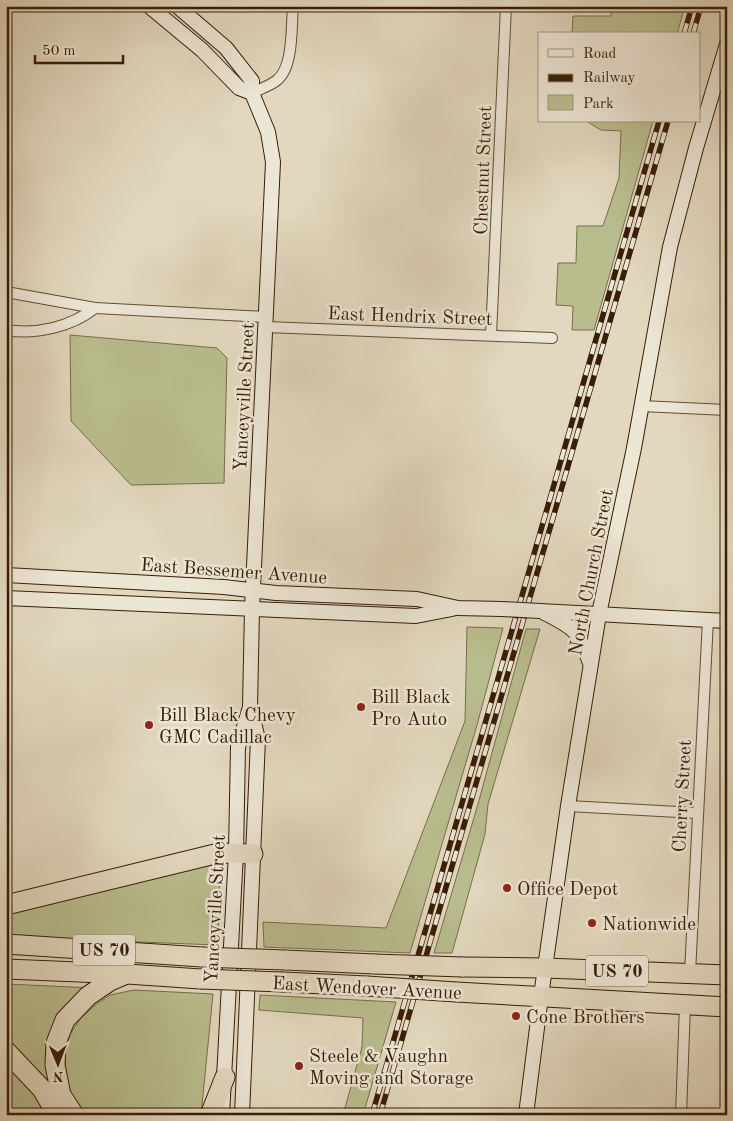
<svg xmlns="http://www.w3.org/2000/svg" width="733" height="1121" viewBox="0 0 733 1121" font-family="'Old Standard TT',serif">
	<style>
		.green { fill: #b9bd8e; stroke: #796d4a }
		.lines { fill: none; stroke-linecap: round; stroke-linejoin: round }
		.street-casing { stroke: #634c34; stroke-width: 12 }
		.secondary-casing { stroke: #391d06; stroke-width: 16 }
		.highway-casing { stroke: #391d06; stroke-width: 21 }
		.street { stroke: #ece6d5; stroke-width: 10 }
		.secondary { stroke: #ece6d5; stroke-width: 14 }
		.highway { stroke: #e2d8bf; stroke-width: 19 }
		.rail-casing { stroke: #391d06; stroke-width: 5.5 }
		.rail { stroke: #ece6d5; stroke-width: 4; stroke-dasharray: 11; stroke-linecap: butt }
		.secondary-bridge-casing { stroke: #391d06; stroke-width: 16; stroke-linecap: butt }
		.highway-bridge-casing { stroke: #391d06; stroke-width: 21; stroke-linecap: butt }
		.secondary-bridge { stroke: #ece6d5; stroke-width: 14 }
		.highway-bridge { stroke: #e2d8bf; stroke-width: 19 }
		.poi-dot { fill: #8f2418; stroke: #ece6d5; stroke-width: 2 }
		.labels { text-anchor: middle; stroke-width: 5; stroke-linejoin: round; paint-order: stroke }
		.shield { fill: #ece6d5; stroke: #6f5944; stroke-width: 1 }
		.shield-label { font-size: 18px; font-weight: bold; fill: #391d06 }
		.street-label { font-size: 19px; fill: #391d06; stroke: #ece6d5 }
		.poi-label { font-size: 19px; fill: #391d06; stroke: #ece6d5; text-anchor: start }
	</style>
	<rect width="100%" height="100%" fill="#e2d8bf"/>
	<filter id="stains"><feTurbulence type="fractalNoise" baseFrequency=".004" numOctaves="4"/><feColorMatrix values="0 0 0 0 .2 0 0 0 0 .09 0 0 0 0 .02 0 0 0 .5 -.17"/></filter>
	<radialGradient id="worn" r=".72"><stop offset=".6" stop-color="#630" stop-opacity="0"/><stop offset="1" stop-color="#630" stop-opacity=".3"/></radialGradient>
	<g class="green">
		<polygon points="611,6 685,6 677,34 572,34 573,16 611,16"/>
		<polygon points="586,121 653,121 594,330 572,330 573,306 556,305 558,263 576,263 577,226 603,226 619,178 621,131 601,130"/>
		<polygon points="70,335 217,348 227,358 224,483 131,485 71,421"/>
		<polygon points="467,627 503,628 477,725 410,953 264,947 263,922 386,928 465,721"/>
		<polygon points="526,629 540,629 488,804 485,834 452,953 434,953 478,804"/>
		<polygon points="209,865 220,865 218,945 6,937 6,914"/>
		<polygon points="6,984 94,988 65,1014 54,1091 6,1043"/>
		<polygon points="134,990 213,994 201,1115 82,1115 71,1098 65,1077 65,1055 70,1034 81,1018 94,1006 110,995"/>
		<polygon points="260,995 396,1002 363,1115 343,1115 362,1047 363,1018 259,1010"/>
		<polygon points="6,1062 41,1101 48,1115 6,1115"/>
	</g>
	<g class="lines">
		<defs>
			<g id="street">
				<polyline points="6,7 7,6"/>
				<path d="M252 93C260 89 269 86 276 81 294 68 291 27 293 6"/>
				<path d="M6 292 95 308C71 327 36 335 6 330"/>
				<polyline points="95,308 266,317"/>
				<polyline points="266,327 552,338"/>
				<polyline points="491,335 506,6"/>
				<polyline points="641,406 727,410"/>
				<polyline points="568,806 697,813"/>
				<polyline points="690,973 708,620"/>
				<polyline points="681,1115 685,1005"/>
			</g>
			<g id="secondary">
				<polyline points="149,6 202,50 239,88 252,93"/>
				<polyline points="177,6 226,48 252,81 252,93 268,132 273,162 252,609 250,707 258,739 242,1115"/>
				<polyline points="6,575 224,587 276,593 417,599 458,608 502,609"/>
				<polyline points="6,598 416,616 452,609"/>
				<polyline points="540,611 727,621"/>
				<path d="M543 612C575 629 577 628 590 663"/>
				<polyline points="222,1115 236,853 238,747 250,707"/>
				<polyline points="526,1115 541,996 568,806 599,614 634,448 670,247 696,148 727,44"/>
			</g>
			<g id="highway">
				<polyline points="6,905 219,853 253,854"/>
				<polyline points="6,944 202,957"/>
				<polyline points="285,960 375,964"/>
				<polyline points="462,967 545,968 727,975"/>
				<polyline points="6,969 127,974 201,979"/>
				<polyline points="283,982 367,986"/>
				<polyline points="456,992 727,1007"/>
				<polyline points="6,1051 42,1089 57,1115"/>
				<polyline points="74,1115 61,1095 55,1065 56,1043 65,1020 88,996 110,981 124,975"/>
				<polyline points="210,1115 225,1077"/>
			</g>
		</defs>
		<use href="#street" class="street-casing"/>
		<use href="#secondary" class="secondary-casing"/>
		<use href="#highway" class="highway-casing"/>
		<use href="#street" class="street"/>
		<use href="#secondary" class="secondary"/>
		<use href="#highway" class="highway"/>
		<defs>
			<g id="rail">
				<polyline points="684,34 692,6"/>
				<polyline points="693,34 701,6"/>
				<polyline points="372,1115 659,121"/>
				<polyline points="380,1115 668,121"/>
			</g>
		</defs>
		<use href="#rail" class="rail-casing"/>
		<use href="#rail" class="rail"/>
		<defs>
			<polyline id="secondary-bridge" points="502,609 540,611"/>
			<g id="highway-bridge">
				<polyline points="202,957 285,960"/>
				<polyline points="375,964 462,967"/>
				<polyline points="201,979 283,982"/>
				<polyline points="367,986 456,992"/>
			</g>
		</defs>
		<use href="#secondary-bridge" class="secondary-bridge-casing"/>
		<use href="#highway-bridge" class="highway-bridge-casing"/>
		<use href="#secondary-bridge" class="secondary-bridge"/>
		<use href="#highway-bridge" class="highway-bridge"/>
	</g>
	<g class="poi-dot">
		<circle cx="361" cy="707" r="5"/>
		<circle cx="149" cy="725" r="5"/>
		<circle cx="507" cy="888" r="5"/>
		<circle cx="592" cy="923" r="5"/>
		<circle cx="516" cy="1016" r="5"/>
		<circle cx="299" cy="1066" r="5"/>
	</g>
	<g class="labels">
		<g class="shield">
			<rect x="73" y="934.5" width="62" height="31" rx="4"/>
			<rect x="586" y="955.5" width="62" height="31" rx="4"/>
		</g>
		<g class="shield-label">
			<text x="104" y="956">US 70</text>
			<text x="617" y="977">US 70</text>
		</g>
		<g class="street-label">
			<text transform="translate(482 170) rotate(-88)" y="7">Chestnut Street</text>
			<text transform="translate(410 315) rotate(2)" y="7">East Hendrix Street</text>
			<text transform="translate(243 397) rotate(-87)" y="7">Yanceyville Street</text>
			<text transform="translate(234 570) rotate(4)" y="7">East Bessemer Avenue</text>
			<text transform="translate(590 572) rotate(-79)" y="7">North Church Street</text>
			<text transform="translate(681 796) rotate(-87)" y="7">Cherry Street</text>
			<text transform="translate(214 909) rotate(-87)" y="7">Yanceyville Street</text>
			<text transform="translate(367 987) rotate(3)" y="7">East Wendover Avenue</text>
		</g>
		<g class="poi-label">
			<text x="371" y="703">Bill Black<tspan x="371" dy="22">Pro Auto</tspan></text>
			<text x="159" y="721">Bill Black Chevy<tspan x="159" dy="22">GMC Cadillac</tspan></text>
			<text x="517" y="895">Office Depot</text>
			<text x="602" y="930">Nationwide</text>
			<text x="526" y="1023">Cone Brothers</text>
			<text x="309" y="1062">Steele &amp; Vaughn<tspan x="309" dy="22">Moving and Storage</tspan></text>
		</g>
	</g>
	<rect width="733" height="1121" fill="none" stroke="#e2d8bf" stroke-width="25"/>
	<rect x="8" y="8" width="718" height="1106" fill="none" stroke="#391d06" stroke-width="2.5"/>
	<rect x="12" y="12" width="708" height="1096" fill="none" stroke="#391d06"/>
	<rect x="538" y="32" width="162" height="90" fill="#ece6d5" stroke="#a49682"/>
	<rect x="548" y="49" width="25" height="8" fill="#ece6d5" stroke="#a49682"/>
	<text x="583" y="58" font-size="15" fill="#391d06">Road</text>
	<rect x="548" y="74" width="25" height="8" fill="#391d06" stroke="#a49682"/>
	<text x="583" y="82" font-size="15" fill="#391d06">Railway</text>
	<rect x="548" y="95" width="25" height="15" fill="#b9bd8e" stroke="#a49682"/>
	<text x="583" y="108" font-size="15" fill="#391d06">Park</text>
	<g transform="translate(58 1064) rotate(179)" stroke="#ece6d5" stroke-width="4" paint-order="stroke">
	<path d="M0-4L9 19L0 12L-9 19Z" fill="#391d06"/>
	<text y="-8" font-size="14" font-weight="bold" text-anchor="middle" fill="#391d06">N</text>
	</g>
	<path d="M35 55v8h88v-8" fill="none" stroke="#391d06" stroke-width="2.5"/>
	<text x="42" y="55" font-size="15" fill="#391d06" stroke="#ece6d5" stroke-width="4" paint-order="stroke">50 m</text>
	<rect width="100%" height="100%" filter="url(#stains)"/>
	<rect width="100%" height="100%" fill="url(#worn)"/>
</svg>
